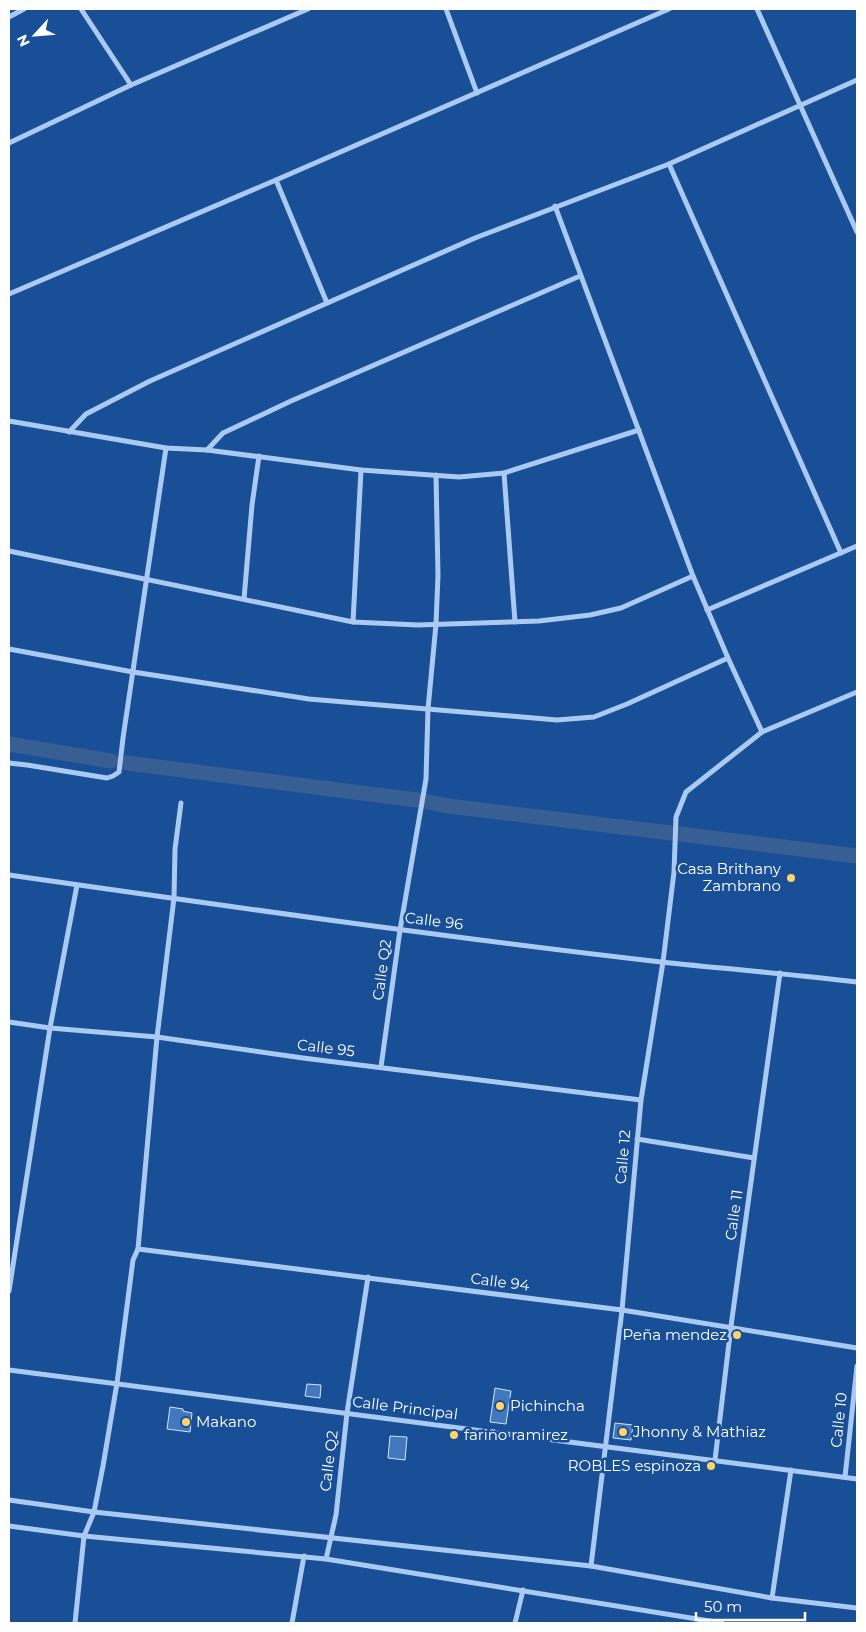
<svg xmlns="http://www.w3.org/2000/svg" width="866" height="1632" viewBox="0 0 866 1632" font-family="Montserrat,sans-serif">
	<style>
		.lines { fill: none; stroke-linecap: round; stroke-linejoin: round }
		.canal { stroke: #385f94; stroke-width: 15 }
		.building { fill: #4178be; stroke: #d2e5fc }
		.minor { stroke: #abcaf1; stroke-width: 5 }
		.poi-dot { fill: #ffd46b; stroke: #184f97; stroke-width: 2 }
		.labels { text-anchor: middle; stroke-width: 5; stroke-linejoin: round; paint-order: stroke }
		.poi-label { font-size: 15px; fill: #fff; stroke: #184f97; text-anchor: start }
		.street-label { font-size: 15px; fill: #fff; stroke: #184f97 }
	</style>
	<rect width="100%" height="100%" fill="#184f97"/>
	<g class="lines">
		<g class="canal">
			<polyline points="9,744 111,761"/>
			<polyline points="127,763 417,800"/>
			<polyline points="424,801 448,806 671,833"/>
			<polyline points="680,834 857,856"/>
		</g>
	</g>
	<g class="building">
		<polygon points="307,1384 321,1385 320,1398 305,1396"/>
		<polygon points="495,1388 511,1391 506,1424 490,1422"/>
		<polygon points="170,1407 183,1409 183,1411 192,1413 190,1432 167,1429"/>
		<polygon points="615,1423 633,1425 631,1440 613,1438"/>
		<polygon points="390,1436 407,1437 405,1460 388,1458"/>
	</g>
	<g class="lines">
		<g class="minor">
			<polyline points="81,9 131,85"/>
			<polyline points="446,9 477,93"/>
			<polyline points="757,9 857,232"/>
			<polyline points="9,17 24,9"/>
			<polyline points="9,143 131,85 308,9"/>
			<polyline points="669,164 841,553"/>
			<polyline points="276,180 327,303"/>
			<polyline points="555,206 693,576 728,658 762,732"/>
			<polyline points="9,294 276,180 669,9"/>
			<polyline points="9,421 166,448 207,450 361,470 459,477 504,473 639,430"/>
			<polyline points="69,432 86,414 150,381 475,238 669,164 857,80"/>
			<polyline points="207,450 223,433 291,401 580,276"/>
			<polyline points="504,473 515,622"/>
			<polyline points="9,551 353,622 418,625 539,621 590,615 621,608 693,576"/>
			<polyline points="244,599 252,505 259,456"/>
			<polyline points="707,610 857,546"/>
			<polyline points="353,622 361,470"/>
			<polyline points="9,649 133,672 309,699 557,720 594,717 627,704 728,658"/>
			<polyline points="9,763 27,765 107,778 113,776 119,772 123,738 166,448"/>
			<path d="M9 875C226 906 443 937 661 962 726 969 792 974 857 982"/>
			<polyline points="9,1022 50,1028 157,1037 303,1058 641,1100"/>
			<polyline points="381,1067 400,930 426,779 428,709 436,624 438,575 436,475"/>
			<polyline points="637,1139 754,1158"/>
			<polyline points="138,1249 622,1310 857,1348"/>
			<polyline points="9,1291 50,1028 77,885"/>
			<polyline points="9,1370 857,1479"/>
			<polyline points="715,1460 731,1326 780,973"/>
			<polyline points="845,1477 857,1366"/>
			<polyline points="9,1500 94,1512 591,1566 772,1598 857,1608"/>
			<polyline points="9,1526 84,1536 326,1559 722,1623"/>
			<polyline points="326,1559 336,1515 347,1413 368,1277"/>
			<polyline points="591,1566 622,1310 641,1100 663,962 674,872 676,817 686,792 762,732 857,692"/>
			<polyline points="772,1598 791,1470"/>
			<polyline points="75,1623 84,1536 94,1512 103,1466 117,1383 133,1260 138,1249 157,1037 174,898 175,849 181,803"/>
			<polyline points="292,1623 304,1556"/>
			<polyline points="515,1623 523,1590"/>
		</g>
	</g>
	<g class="poi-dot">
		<circle cx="791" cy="878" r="5"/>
		<circle cx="737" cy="1335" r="5"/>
		<circle cx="500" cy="1406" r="5"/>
		<circle cx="186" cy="1422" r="5"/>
		<circle cx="623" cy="1432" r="5"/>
		<circle cx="454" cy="1435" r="5"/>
		<circle cx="711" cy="1466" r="5"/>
	</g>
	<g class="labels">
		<g class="poi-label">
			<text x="781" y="874" text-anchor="end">Casa Brithany<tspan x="781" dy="17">Zambrano</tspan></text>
			<text x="727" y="1340" text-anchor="end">Peña mendez</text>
			<text x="510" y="1411">Pichincha</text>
			<text x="196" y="1427">Makano</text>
			<text x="633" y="1437">Jhonny &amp; Mathiaz</text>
			<text x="464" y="1440">fariño ramirez</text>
			<text x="701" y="1471" text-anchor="end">ROBLES espinoza</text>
		</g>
		<g class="street-label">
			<text transform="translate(434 921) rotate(7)" y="5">Calle 96</text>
			<text transform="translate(382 970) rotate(-82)" y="5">Calle Q2</text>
			<text transform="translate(326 1048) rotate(7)" y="5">Calle 95</text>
			<text transform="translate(623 1157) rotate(-85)" y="5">Calle 12</text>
			<text transform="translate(734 1215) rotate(-82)" y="5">Calle 11</text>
			<text transform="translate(500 1282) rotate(7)" y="5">Calle 94</text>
			<text transform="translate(405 1408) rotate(7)" y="5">Calle Principal</text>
			<text transform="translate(839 1420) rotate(-84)" y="5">Calle 10</text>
			<text transform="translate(329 1461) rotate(-83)" y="5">Calle Q2</text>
		</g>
	</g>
	<rect width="866" height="1632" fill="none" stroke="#ffffff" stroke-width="20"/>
	<g transform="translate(35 35) rotate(244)" stroke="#184f97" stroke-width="4" paint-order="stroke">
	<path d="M0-4L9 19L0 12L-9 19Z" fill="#ffffff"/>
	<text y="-8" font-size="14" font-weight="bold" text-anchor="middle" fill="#ffffff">N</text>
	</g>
	<path d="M696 1612v8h109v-8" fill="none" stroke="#ffffff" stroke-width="2.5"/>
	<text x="704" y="1612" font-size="15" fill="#ffffff" stroke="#184f97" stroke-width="4" paint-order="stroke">50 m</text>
</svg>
